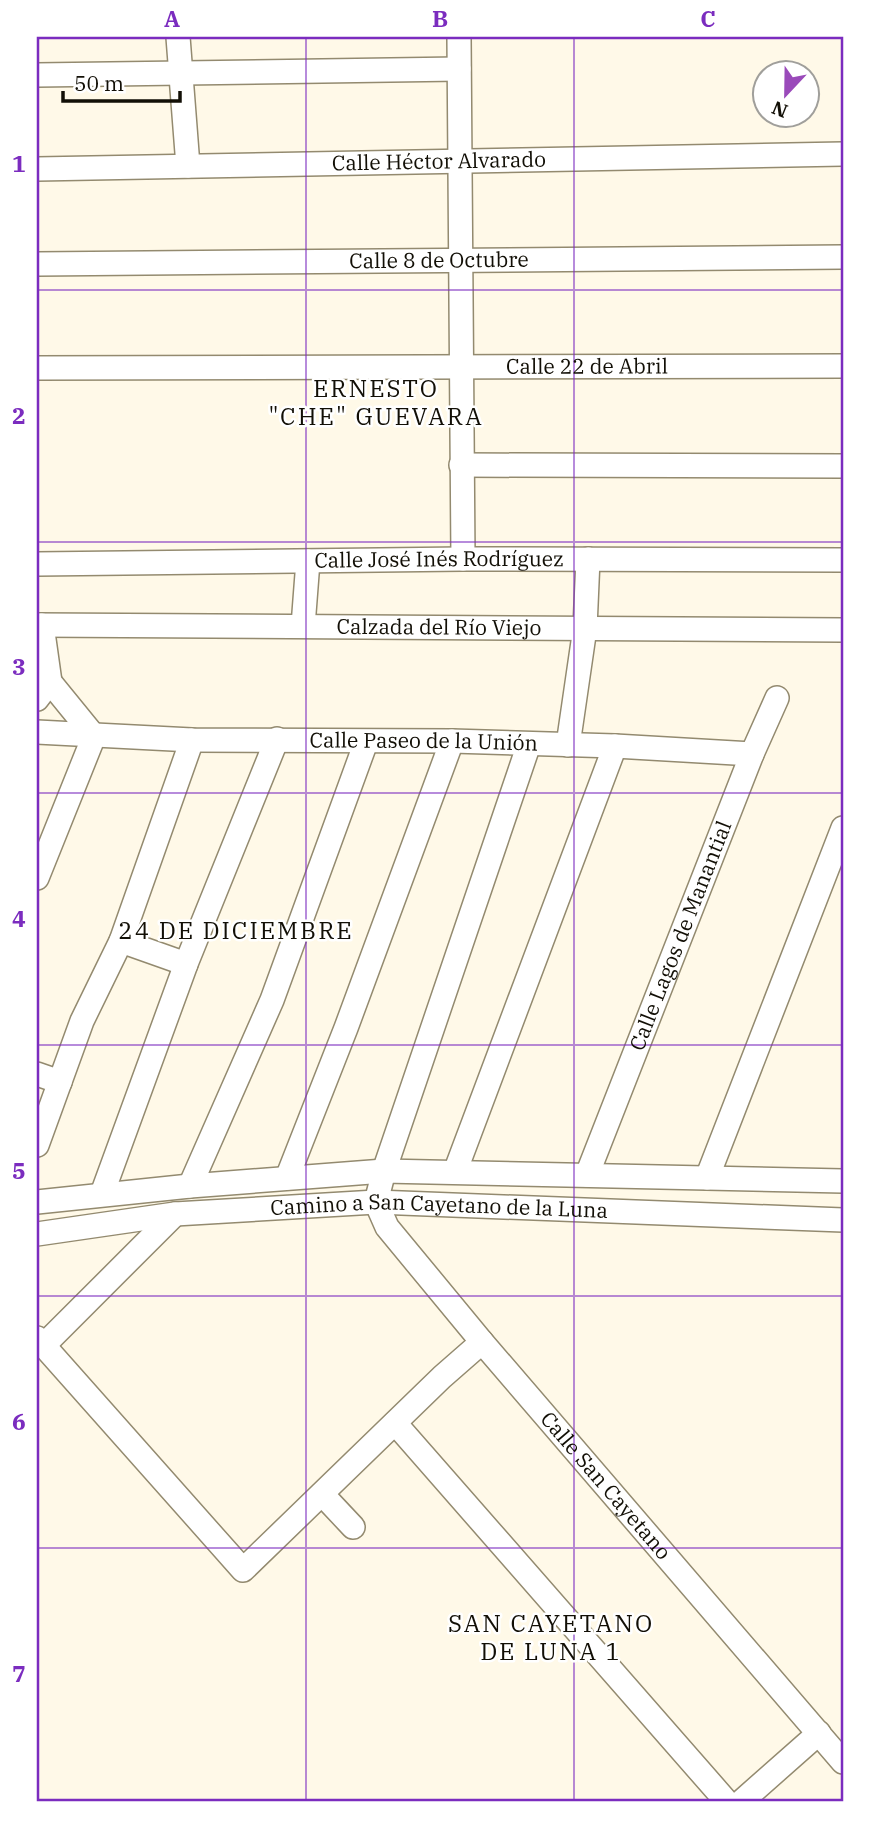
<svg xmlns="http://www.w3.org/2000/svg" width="880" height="1838" viewBox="0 0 880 1838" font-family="'IBM Plex Serif',serif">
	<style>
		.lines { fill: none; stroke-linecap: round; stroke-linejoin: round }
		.minor-casing { stroke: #938a6f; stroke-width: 26 }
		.minor { stroke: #fff; stroke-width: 23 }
		.grid { fill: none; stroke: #7b2cbf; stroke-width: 2; stroke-opacity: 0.55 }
		.labels { text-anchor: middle; stroke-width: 5; stroke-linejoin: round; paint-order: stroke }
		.street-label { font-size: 21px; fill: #120f06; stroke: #fff }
		.quarter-label { font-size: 24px; letter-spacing: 2px; fill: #120f06; stroke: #fff }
		.neatline { fill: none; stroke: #7b2cbf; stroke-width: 2.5 }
		.grid-label { font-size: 23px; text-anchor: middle; font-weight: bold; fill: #7b2cbf }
	</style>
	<rect width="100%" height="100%" fill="#fff9e8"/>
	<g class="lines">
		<defs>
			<g id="minor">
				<polyline points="178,37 188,166"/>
				<polyline points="459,37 463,559"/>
				<polyline points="37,75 459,69"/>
				<path id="s1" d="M37 169 843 154"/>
				<path id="s2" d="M37 264 843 257"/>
				<path id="s3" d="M37 368 843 366"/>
				<polyline points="461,465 843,466"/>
				<path id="s4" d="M37 564 463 559 843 560"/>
				<path id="s5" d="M37 625 843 630"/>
				<polyline points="303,626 308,561"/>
				<polyline points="37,699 50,682 42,625"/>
				<path id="s6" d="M37 732 192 740 452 741 615 746 752 754"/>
				<path id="s7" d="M529 744 384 1171 376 1202 387 1227 482 1342 843 1762"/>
				<polyline points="568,745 585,628 588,559"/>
				<polyline points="37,878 94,736 50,682"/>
				<polyline points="121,941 186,964"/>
				<polyline points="37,1074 60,1082"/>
				<polyline points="37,1145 82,1021 121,941 192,740"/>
				<polyline points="455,1172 615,746"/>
				<path id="s8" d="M587 1175 752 754 777 698"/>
				<polyline points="287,1178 346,1028 452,741"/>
				<polyline points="707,1178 843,828"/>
				<polyline points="190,1186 272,1000 366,742"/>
				<polyline points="102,1194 186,964 277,739"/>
				<polyline points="37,1202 190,1186 384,1171 843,1181"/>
				<path id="s9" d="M37 1234 175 1214 376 1202 843 1220"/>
				<polyline points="37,1338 243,1570 442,1377 482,1342"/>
				<polyline points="43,1346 175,1214"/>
				<polyline points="395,1423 726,1801"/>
				<polyline points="322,1494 353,1527"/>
				<polyline points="742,1801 819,1733"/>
			</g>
		</defs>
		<use href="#minor" class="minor-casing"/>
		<use href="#minor" class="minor"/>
	</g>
	<path class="grid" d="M306 37V1801M574 37V1801M37 290H843M37 542H843M37 793H843M37 1045H843M37 1296H843M37 1548H843"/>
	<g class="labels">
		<g class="street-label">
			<text dy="7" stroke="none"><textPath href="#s1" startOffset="402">Calle Héctor Alvarado</textPath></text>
			<text dy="7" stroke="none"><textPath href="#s2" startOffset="402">Calle 8 de Octubre</textPath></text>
			<text dy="7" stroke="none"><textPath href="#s3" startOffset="550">Calle 22 de Abril</textPath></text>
			<text dy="7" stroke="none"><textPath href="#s4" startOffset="402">Calle José Inés Rodríguez</textPath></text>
			<text dy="7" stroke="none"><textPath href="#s5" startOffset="402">Calzada del Río Viejo</textPath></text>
			<text dy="7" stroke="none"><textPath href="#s6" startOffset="387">Calle Paseo de la Unión</textPath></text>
			<text dy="7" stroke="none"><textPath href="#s8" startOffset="257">Calle Lagos de Manantial</textPath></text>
			<text dy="7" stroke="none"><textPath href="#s9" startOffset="404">Camino a San Cayetano de la Luna</textPath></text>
			<text dy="7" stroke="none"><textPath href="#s7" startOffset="849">Calle San Cayetano</textPath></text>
		</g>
		<g class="quarter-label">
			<text x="376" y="397">ERNESTO<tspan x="376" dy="28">"CHE" GUEVARA</tspan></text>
			<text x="236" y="939">24 DE DICIEMBRE</text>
			<text x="551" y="1632">SAN CAYETANO<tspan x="551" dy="28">DE LUNA 1</tspan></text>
		</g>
	</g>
	<rect width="880" height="1838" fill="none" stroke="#ffffff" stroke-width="77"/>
	<g transform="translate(786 94) rotate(202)"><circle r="33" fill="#ffffff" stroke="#a09f9b" stroke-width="2"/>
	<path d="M0-5L12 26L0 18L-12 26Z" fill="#9a4aba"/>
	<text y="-10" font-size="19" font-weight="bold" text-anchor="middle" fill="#120f06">N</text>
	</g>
	<path d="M63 91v10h117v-10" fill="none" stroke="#120f06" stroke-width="3.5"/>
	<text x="74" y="91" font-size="21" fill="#120f06" stroke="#ffffff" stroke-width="5" paint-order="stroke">50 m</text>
	<rect x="38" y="38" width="804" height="1762" class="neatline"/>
	<g class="grid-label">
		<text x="172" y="27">A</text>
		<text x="440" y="27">B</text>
		<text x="708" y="27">C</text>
		<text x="19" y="172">1</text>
		<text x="19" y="424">2</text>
		<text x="19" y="675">3</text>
		<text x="19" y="927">4</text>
		<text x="19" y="1179">5</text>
		<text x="19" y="1430">6</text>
		<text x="19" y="1682">7</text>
	</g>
</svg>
